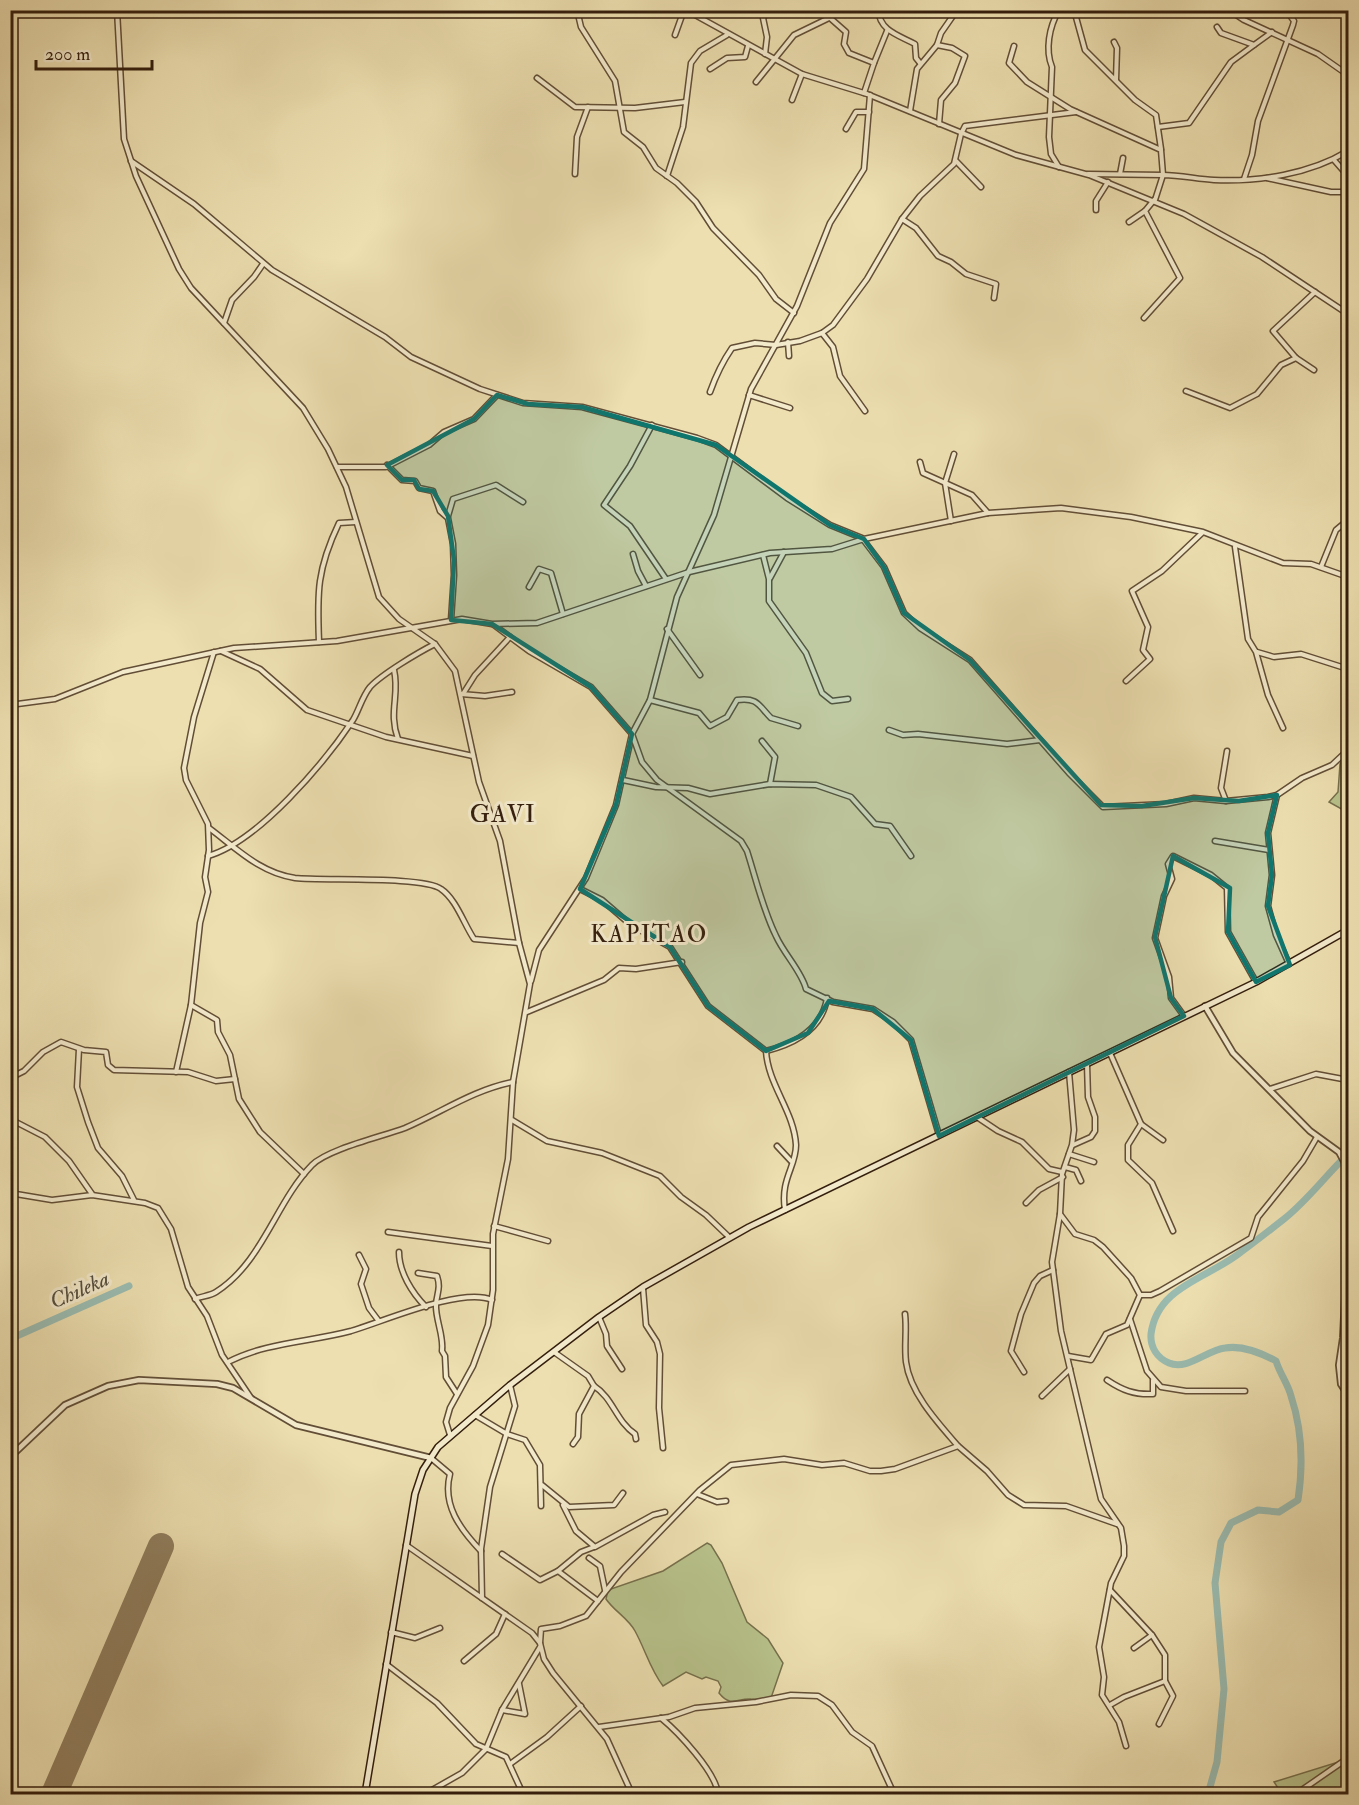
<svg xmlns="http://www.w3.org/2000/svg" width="1359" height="1805" viewBox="0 0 1359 1805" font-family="'IM FELL Double Pica',serif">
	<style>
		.green { fill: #b8c28b; stroke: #76704c; stroke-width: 1.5 }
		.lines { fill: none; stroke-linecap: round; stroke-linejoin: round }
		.river { stroke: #9abcb1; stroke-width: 7 }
		.runway { stroke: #907e5e; stroke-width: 26 }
		.minor-casing { stroke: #624e36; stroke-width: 7 }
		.tertiary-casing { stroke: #624e36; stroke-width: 8 }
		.secondary-casing { stroke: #341e0d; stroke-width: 8 }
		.minor { stroke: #f3eacc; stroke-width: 4 }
		.tertiary { stroke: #f3eacc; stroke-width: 4.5 }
		.secondary { stroke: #f3eacc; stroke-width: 5 }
		.marked { fill: #0f766e; fill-opacity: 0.2; stroke: #0f766e; stroke-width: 4.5; stroke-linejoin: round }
		.labels { text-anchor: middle; stroke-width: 6; stroke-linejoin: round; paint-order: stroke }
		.water-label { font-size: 22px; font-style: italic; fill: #534d3e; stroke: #f3eacc }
		.quarter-label { font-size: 24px; letter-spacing: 1.5px; fill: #341e0d; stroke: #f3eacc }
	</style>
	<rect width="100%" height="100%" fill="#eddfb0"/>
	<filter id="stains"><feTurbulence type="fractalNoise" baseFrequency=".00333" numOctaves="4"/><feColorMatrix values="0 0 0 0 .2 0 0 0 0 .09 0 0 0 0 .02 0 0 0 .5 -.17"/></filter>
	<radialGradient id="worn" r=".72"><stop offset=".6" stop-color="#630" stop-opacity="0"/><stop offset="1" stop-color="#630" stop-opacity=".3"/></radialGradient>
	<g class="green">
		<polygon points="1348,752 1348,810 1345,811 1329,802 1338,792 1340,764"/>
		<path d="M707 1543 711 1545 722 1563 747 1622 768 1639 783 1663 771 1698C764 1700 759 1699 751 1699 737 1698 731 1708 719 1693L721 1687 718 1681 706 1677 702 1679 686 1672 663 1686C650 1669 645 1649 635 1631 628 1618 614 1611 606 1599L608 1590 663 1571Z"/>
		<polygon points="1348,1759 1348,1794 1282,1794 1274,1782"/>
	</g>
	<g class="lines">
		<g class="river">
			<polyline points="10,1339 129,1286"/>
			<path d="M1208 1794 1217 1762 1224 1689 1215 1583 1221 1542 1231 1523 1258 1510 1279 1512 1298 1500C1303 1467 1302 1429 1291 1396 1288 1384 1280 1374 1276 1361 1261 1353 1243 1345 1225 1348 1207 1350 1187 1371 1169 1363 1157 1358 1150 1347 1151 1334 1157 1286 1209 1278 1241 1252 1256 1241 1270 1230 1284 1219 1308 1200 1326 1175 1348 1154"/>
		</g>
		<polyline class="runway" points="54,1794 161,1546"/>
		<defs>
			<g id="minor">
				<polyline points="117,10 124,139 136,176 179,269 191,288 303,408 328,449 346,487 379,597 399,619 435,644 455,671 479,782 500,841 519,943 530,984 513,1082 508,1159 493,1234 493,1290 488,1325 473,1366 450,1408 446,1422 450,1435"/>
				<polyline points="577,10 581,27 615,81 624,132 643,147 656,168 677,183 696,202 713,228 759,275 776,299 794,313"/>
				<polyline points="686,10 802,74 867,94 1016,155 1089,175 1184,214 1262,257 1348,314"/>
				<polyline points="821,10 846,32 844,44 849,53 874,63 864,93"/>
				<path d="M878 10C880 31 898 35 915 44L916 58 920 63"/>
				<polyline points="1074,10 1085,50 1135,100 1156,115 1161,149"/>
				<polyline points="1229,10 1244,20 1318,54 1348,75"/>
				<polyline points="1217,27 1221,33 1254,45 1272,32"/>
				<polyline points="675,35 684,10"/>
				<polyline points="1114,42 1117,48 1116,80"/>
				<polyline points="937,45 952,48 965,56 955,83 941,100 939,124"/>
				<polyline points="1014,46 1009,63 1027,82 1070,109 1161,150 1163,175 1088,174"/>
				<polyline points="765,54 767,37 763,18 770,10"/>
				<polyline points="874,63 887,31"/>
				<polyline points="710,69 727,58 745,57 748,46"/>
				<polyline points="537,78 575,107 635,108 685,102"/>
				<polyline points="756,82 794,35 829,18 834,10"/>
				<polyline points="792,100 802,74"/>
				<polyline points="910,111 917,69 937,45 941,33 957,10"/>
				<polyline points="1158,127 1189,123 1231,62 1254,45"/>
				<polyline points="846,129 856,112 869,112"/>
				<polyline points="1334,160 1348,176"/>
				<polyline points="131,161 194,204 272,270 385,337 411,357 480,389 523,403 582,407 697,438 716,445 787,498 830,525 862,538 884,567 904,613 920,628 970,660 1069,773 1103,807 1166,804 1194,798 1226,801 1268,797 1277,795 1302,778 1332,765 1348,750"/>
				<polyline points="956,161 981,187"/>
				<path d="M1059 167 1051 154 1049 137 1052 67C1045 50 1049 27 1059 10"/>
				<polyline points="575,174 577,137 588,107"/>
				<polyline points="1120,174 1123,158"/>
				<polyline points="667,176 683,127 691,63 700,51 727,35"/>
				<polyline points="1267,178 1331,192 1348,192"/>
				<polyline points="1244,179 1252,155 1258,121 1293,25 1294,21 1286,10"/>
				<path d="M1155 200 1163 175C1180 175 1197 179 1214 180 1259 182 1310 174 1348 151"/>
				<polyline points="1096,210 1096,201 1108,182"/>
				<polyline points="902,219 916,228 938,256 951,262 966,274 996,284 994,298"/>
				<polyline points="1129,222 1145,211"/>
				<polyline points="1144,318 1180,278 1145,211 1154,200"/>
				<polyline points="224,323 232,300 254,277 263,264"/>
				<polyline points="822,333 833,347 840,376 865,411"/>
				<polyline points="788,342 789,356"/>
				<polyline points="1314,370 1296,358 1273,331 1315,292"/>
				<polyline points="1186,391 1230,408 1257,394 1281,365 1296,358"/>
				<path d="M710 392C715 378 723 361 732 348L755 343 776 345 800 341 822 333 833 325 867 279 902 219 920 196 954 164 961 134 965 126 1076 112"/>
				<polyline points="749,395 790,408"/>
				<polyline points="652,425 630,466 604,505 630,526 666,579"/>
				<polyline points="920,462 923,473 972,495 988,513"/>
				<polyline points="387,465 402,480 415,481 419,488 433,491 440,511 448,518 453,544 454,575 451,620"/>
				<polyline points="337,467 386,467 429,445 444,432 474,419 497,395"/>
				<polyline points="448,516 453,499 496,485 523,502"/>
				<polyline points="951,521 945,483 954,454"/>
				<polyline points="1235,547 1248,639 1256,652 1268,695 1283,728"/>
				<polyline points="633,554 638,571 646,586"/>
				<polyline points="763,555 769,579 769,601 806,653 822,693 832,701 848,699"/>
				<polyline points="1321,567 1336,530 1348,520"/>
				<polyline points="770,578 784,552"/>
				<polyline points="529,587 539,569 551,573 563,614"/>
				<path d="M494 625 529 651 591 687 632 734 642 762 657 780 741 841 747 851C756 879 763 910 776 936 784 954 802 972 806 989L833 1002 873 1009 893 1022 911 1040 939 1135"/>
				<polyline points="667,629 700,675"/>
				<path d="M319 642C317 592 317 569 339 523L356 522"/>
				<polyline points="221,651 260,669 307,710 386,737 473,756"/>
				<polyline points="1257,652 1274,657 1301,654 1348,669"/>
				<path d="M394 670C400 695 388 712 398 739"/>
				<polyline points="1126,681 1150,659 1143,650 1148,627 1132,591 1162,571 1202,533"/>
				<polyline points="461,694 485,696 512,692"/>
				<polyline points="463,694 475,675 510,637"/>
				<path d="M650 700 699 713 710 726 727 717 737 700C758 697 759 706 771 718L798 726"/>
				<polyline points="10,705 55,699 123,672 234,648 337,641 462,619 492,624 537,623 689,572 770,553 832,549 864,539 988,513 1061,508 1131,517 1203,532 1283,563 1311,564 1348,577"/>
				<polyline points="889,730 903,735 918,734 1007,744 1040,740"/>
				<polyline points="762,741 775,757 770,784"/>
				<polyline points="623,780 656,787 688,788 710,794 770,784 816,785 851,797 875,824 890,826 911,856"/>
				<polyline points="1277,795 1268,833 1272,875 1268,906 1276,935 1289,964"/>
				<polyline points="1226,801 1221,788 1227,751"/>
				<path d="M209 828C236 848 260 873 295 878 323 881 424 876 441 889 456 899 464 924 474 939L519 943"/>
				<polyline points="1215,841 1269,850"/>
				<path d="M208 856C258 842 325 762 353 720 359 710 362 697 370 687 382 674 419 652 435 644"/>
				<path d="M580 889 602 900 631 925 670 947 708 1006 766 1051C768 1085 794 1111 796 1145 796 1167 780 1179 785 1210"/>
				<polyline points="531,981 539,950 586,878 616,805 632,734 650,700 677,597 714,515 751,389 797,306 830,223 864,169 870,95"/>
				<polyline points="191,1005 217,1020 218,1032 230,1055 239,1099 260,1132 304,1174"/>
				<polyline points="527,1012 604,980 619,968 636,969 682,962"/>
				<polyline points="1184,1016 1171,998 1169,977 1155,938 1164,896 1172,879 1168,864 1173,856 1211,875 1227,888 1228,932 1256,982"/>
				<polyline points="79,1049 77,1087 88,1122 98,1148 122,1176 134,1200"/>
				<path d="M766 1051C794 1044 822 1030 827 998"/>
				<polyline points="1110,1053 1141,1124 1128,1145 1128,1160 1152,1183 1173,1231"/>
				<polyline points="176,1072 191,1005 200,923 208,892 205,877 209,850 208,824 186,780 184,768 194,717 214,652"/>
				<polyline points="1069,1072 1074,1130 1072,1145 1062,1174 1060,1214 1052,1262 1061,1331 1092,1462 1101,1499 1121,1528 1124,1546 1124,1556 1111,1583 1099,1647 1104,1677 1102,1695 1119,1722 1126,1746"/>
				<polyline points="10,1078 24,1071 43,1052 61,1042 84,1050 106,1052 108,1065 114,1070 188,1072 216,1081 235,1079"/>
				<polyline points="1270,1089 1316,1074 1348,1080"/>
				<polyline points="977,1117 998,1131 1022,1142 1049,1169 1062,1172"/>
				<polyline points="10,1119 45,1137 69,1161 92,1194"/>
				<polyline points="512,1120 547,1141 602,1153 660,1176 681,1197 706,1215 729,1237"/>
				<polyline points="1141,1124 1163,1140"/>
				<polyline points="1073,1145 1091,1137 1095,1131 1095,1117 1088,1097 1087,1064"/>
				<polyline points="777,1146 791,1161"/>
				<polyline points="1069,1154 1094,1162"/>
				<polyline points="1065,1167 1076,1170 1081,1181"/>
				<polyline points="10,1193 52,1200 92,1195 145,1203 158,1208 171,1229 188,1287 207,1316 222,1355 251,1398"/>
				<polyline points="1026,1203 1039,1190 1063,1177"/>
				<polyline points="1060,1214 1075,1234 1094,1240 1103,1247 1131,1278 1140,1295"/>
				<polyline points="494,1226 548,1241"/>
				<polyline points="388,1232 492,1246"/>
				<path d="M399 1252C399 1272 412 1293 426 1307"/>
				<polyline points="359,1255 366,1269 361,1284 369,1308 378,1320"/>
				<path d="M418 1273 437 1276C441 1288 437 1293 436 1304 435 1319 444 1335 442 1351L445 1356 446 1377 457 1394"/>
				<polyline points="643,1288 646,1325 657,1342 660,1354 659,1408 663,1448"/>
				<polyline points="1140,1295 1151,1295 1160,1291 1251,1238 1258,1217 1303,1161 1317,1137"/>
				<path d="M195 1299C202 1296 210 1296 216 1292 263 1262 275 1203 312 1165 328 1149 381 1137 405 1128 442 1112 473 1090 513 1082"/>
				<path d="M905 1314C907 1330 904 1346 906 1362 910 1393 938 1423 958 1446"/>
				<polyline points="599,1317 606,1334 607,1346 622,1369"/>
				<polyline points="1130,1319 1147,1371 1161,1387 1186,1391 1245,1391"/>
				<polyline points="554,1352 588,1376 594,1386 579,1414 578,1437 573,1444"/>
				<polyline points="1068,1356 1091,1360 1106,1334 1127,1325 1140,1295"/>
				<path d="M228 1362C267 1342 310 1342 351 1331 385 1321 461 1287 492 1300"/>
				<polyline points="1024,1372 1011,1351 1021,1314 1034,1283 1040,1276 1053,1270"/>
				<path d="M1107 1380C1122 1390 1134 1395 1153 1394V1380"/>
				<path d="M594 1386C613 1398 616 1421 635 1434L636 1439"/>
				<polyline points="1042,1396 1070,1369"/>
				<polyline points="475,1415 507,1434 525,1440 540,1465 541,1506"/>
				<path d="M431 1458 450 1474C442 1505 460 1529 481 1551"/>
				<polyline points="542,1485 569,1507 614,1505 623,1493"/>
				<polyline points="697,1494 717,1502 726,1501"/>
				<polyline points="563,1505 576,1531 595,1547 653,1515 665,1512"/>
				<polyline points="406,1545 532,1633 540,1643 544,1659 553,1673 607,1739 632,1794"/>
				<polyline points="502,1554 540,1580 558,1571 598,1601"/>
				<polyline points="589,1558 600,1566 605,1590"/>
				<polyline points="558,1571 581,1552 594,1547"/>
				<polyline points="1110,1590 1152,1635 1165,1655 1165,1681 1173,1696 1159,1724"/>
				<polyline points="482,1598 481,1549 490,1487 515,1406 510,1385"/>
				<polyline points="391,1632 415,1638 440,1628"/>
				<polyline points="540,1643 541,1629 560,1626 586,1616 621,1572 700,1490 731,1465 784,1459 822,1465 844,1463 870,1471 881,1471 895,1469 958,1446 987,1471 1008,1495 1024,1505 1066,1506 1117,1524"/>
				<polyline points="1134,1648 1152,1635"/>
				<polyline points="464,1661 496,1634 505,1614"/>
				<polyline points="386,1664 437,1703 476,1744 506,1757 523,1794"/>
				<polyline points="1110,1705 1124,1697 1165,1681"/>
				<polyline points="502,1710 525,1714 519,1684"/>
				<path d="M661 1718C678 1732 716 1772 718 1794"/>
				<polyline points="599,1727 669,1717 695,1708 756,1702 791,1695 818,1696 832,1705 852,1732 872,1746 894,1794"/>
				<polyline points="510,1764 547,1737 581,1706"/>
				<polyline points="425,1794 462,1773 486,1749 502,1710 540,1647"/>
				<polyline points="1296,1794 1348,1758"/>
			</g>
			<g id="tertiary">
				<polyline points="1205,1006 1233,1053 1310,1131 1339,1152 1348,1169"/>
				<polyline points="1348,1236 1343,1338 1339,1365 1341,1384 1348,1395"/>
				<polyline points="10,1457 65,1405 108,1386 139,1380 217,1384 233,1388 296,1425 431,1458"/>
			</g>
			<polyline id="secondary" points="365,1794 415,1494 423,1470 438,1447 510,1385 599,1317 643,1287 749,1227 1256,982 1348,930"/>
		</defs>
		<use href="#minor" class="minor-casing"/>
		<use href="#tertiary" class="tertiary-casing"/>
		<use href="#secondary" class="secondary-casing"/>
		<use href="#minor" class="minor"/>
		<use href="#tertiary" class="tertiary"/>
		<use href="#secondary" class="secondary"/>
	</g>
	<path class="marked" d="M497 395 528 404 582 407 716 445 830 525 864 539 884 567 904 613 970 660 1101 805 1142 806 1194 798 1239 801 1277 795 1268 833 1272 875 1268 906 1290 965 1256 982 1228 932 1230 888 1173 856 1155 937 1171 998 1184 1016 951 1130 939 1136 911 1040 873 1009 829 1001 808 1033 766 1051 708 1006 670 947 580 889 616 805 632 734 591 687 492 624 451 620 454 560 448 516 433 491 419 489 414 480H402L387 465 474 419Z"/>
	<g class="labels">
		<g class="water-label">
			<text transform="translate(79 1289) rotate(-24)" y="8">Chileka</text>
		</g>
		<g class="quarter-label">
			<text x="503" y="822">GAVI</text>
			<text x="649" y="942">KAPITAO</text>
		</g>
	</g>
	<rect width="1359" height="1805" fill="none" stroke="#eddfb0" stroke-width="36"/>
	<rect x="12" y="12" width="1335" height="1781" fill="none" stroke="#341e0d" stroke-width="3"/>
	<rect x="18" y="18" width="1323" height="1769" fill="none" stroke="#341e0d" stroke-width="1.5"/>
	<path d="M36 60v9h116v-9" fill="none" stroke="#341e0d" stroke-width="3"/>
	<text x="45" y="60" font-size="18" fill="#341e0d" stroke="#f3eacc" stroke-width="4.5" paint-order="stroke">200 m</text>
	<rect width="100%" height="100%" filter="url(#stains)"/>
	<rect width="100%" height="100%" fill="url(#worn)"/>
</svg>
